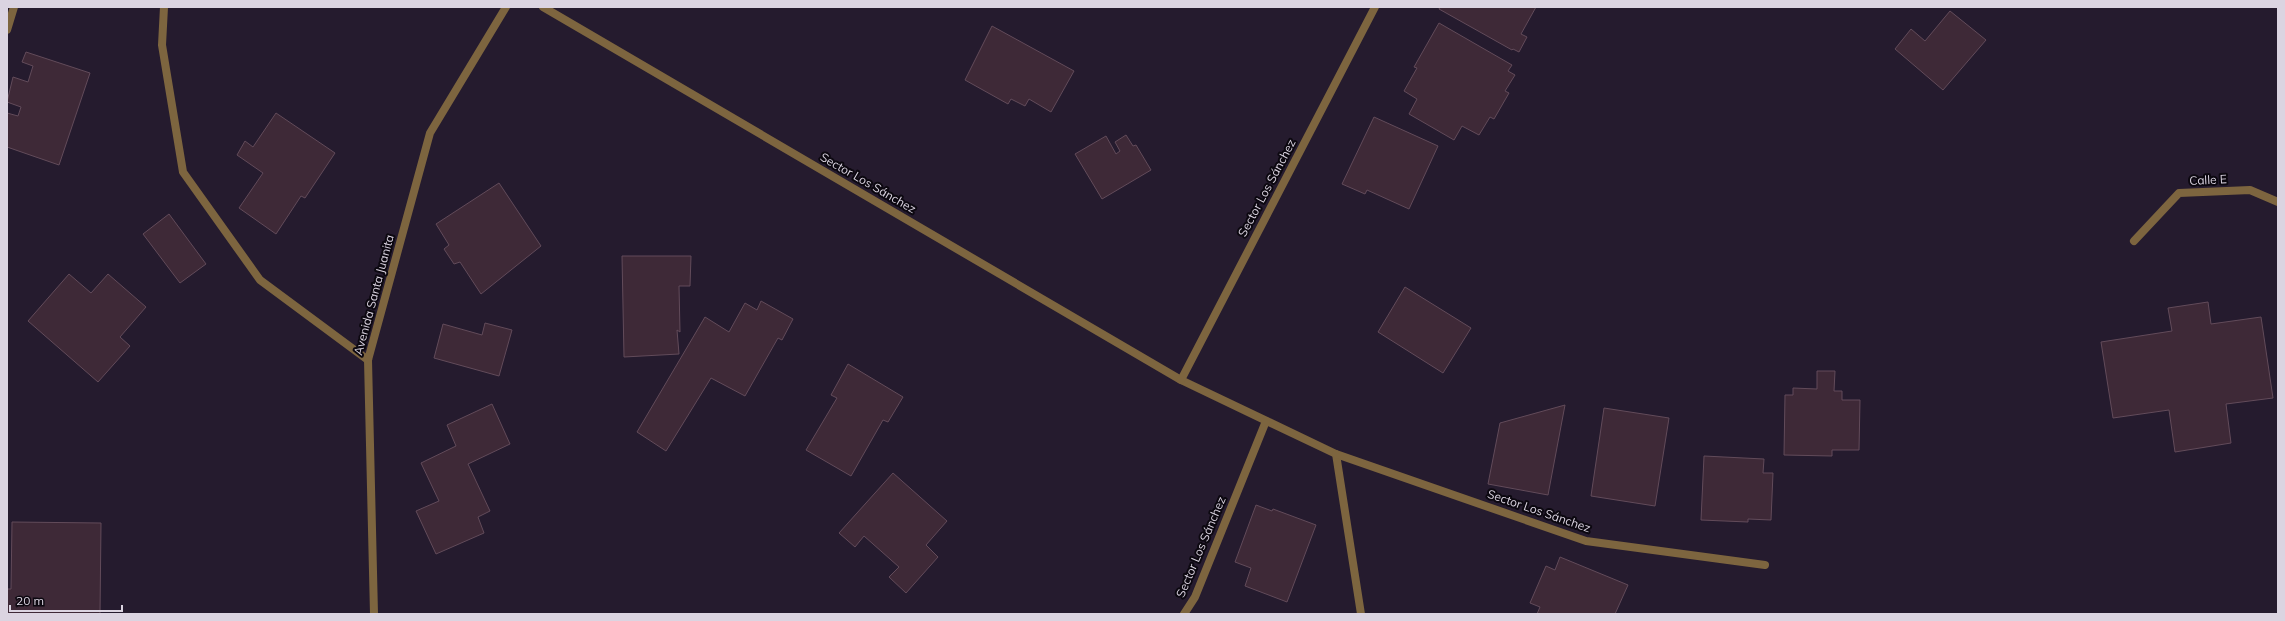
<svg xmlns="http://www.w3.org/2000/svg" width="2285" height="621" viewBox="0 0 2285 621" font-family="Mulish,sans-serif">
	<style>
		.building { fill: #3e2937; stroke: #624b5a }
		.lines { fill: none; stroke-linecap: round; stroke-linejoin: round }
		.minor { stroke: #7d653f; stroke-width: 8 }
		.labels { text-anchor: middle; stroke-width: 4; stroke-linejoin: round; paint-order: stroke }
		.street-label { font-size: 12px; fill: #dbd4e1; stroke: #0c0810 }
	</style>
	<rect width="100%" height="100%" fill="#251b2e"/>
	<g class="building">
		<polygon points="1440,7 1536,7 1521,34 1527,37 1519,52 1513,49 1512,50 1439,9"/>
		<polygon points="1950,11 1986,40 1943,90 1895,49 1911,29 1925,41"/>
		<polygon points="1439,23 1512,65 1508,71 1515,75 1505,91 1509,93 1494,119 1490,117 1479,135 1462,126 1454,140 1409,114 1417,99 1404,91 1417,68 1414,67"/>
		<polygon points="992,26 1074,71 1051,112 1029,99 1025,106 1011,99 1008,104 965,80"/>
		<polygon points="26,52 90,73 59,165 7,147 7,113 18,116 21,107 7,102 13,77 28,82 33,66 22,62"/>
		<polygon points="276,113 335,153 305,198 301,196 276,234 239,208 263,173 237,155 245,141 253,147"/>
		<polygon points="1374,117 1438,146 1409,209 1367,190 1365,194 1342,184"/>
		<polygon points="1126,135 1133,146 1136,145 1151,170 1102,199 1075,154 1106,136 1116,154 1120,151 1115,142"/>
		<polygon points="499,183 541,246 481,294 460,262 454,264 444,249 449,245 436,224"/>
		<polygon points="169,214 206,264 180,283 143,234"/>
		<polygon points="622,256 691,256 690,286 679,286 680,332 677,330 679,354 624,357"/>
		<polygon points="69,274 91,293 108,274 146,307 120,337 130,346 98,382 28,321"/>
		<polygon points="1405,287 1471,328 1443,373 1378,332"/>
		<polygon points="761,301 793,319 782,340 778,338 745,396 711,378 666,451 637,432 705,317 729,332 745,303 757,310"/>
		<polygon points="2208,302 2211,324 2261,317 2273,398 2226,404 2231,443 2175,452 2169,410 2113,418 2101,342 2172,331 2168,308"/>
		<polygon points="485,323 512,330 499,376 434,358 443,324 482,335"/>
		<polygon points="848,364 903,397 888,422 883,420 851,476 806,450 837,398 831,395"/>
		<polygon points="1817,371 1835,371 1834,391 1842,391 1842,400 1860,400 1859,450 1832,450 1832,456 1784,455 1785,395 1793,395 1793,388 1817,389"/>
		<polygon points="492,404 510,444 468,464 490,511 478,517 484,533 436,554 416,511 439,501 421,463 456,446 447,425"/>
		<polygon points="1565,405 1548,495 1488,484 1500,423"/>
		<polygon points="1604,408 1669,418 1655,506 1591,496"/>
		<polygon points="1704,456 1764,459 1763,473 1773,473 1771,520 1748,519 1748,522 1701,520"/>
		<polygon points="893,473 947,521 926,545 938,557 906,593 889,577 899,567 864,536 855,547 839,533"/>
		<polygon points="1256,505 1272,511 1273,509 1316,525 1287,602 1245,586 1251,568 1235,562"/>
		<polygon points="12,522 101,523 100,614 7,614 7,589 11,589"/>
		<polygon points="1560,557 1628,585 1615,614 1537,614 1540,607 1530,603 1546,566 1555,570"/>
	</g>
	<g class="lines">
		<g class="minor">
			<polyline points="164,7 162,45 183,172 260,280 368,360"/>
			<polyline points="543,7 1181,380 1336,454 1361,614"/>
			<polyline points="7,30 14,7"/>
			<polyline points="2134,241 2179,193 2250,190 2278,202"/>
			<polyline points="1181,380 1375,7"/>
			<polyline points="1336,454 1586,541 1765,565"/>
			<polyline points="374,614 368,360 430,133 506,7"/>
			<polyline points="1184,614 1195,597 1266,421"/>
		</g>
	</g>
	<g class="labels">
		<g class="street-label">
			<text transform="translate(2208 180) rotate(-3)" y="4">Calle E</text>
			<text transform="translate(868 183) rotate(30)" y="4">Sector Los Sánchez</text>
			<text transform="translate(1267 188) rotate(-62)" y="4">Sector Los Sánchez</text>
			<text transform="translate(374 295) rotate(-75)" y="4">Avenida Santa Juanita</text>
			<text transform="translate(1539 511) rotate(19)" y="4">Sector Los Sánchez</text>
			<text transform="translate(1201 547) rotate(-67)" y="4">Sector Los Sánchez</text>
		</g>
	</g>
	<rect width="2285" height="621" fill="none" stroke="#dbd4e1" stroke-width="16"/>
	<path d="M10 605v6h112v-6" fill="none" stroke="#dbd4e1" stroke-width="2"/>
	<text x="16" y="605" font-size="12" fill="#dbd4e1" stroke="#0c0810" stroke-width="3" paint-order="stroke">20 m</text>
</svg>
